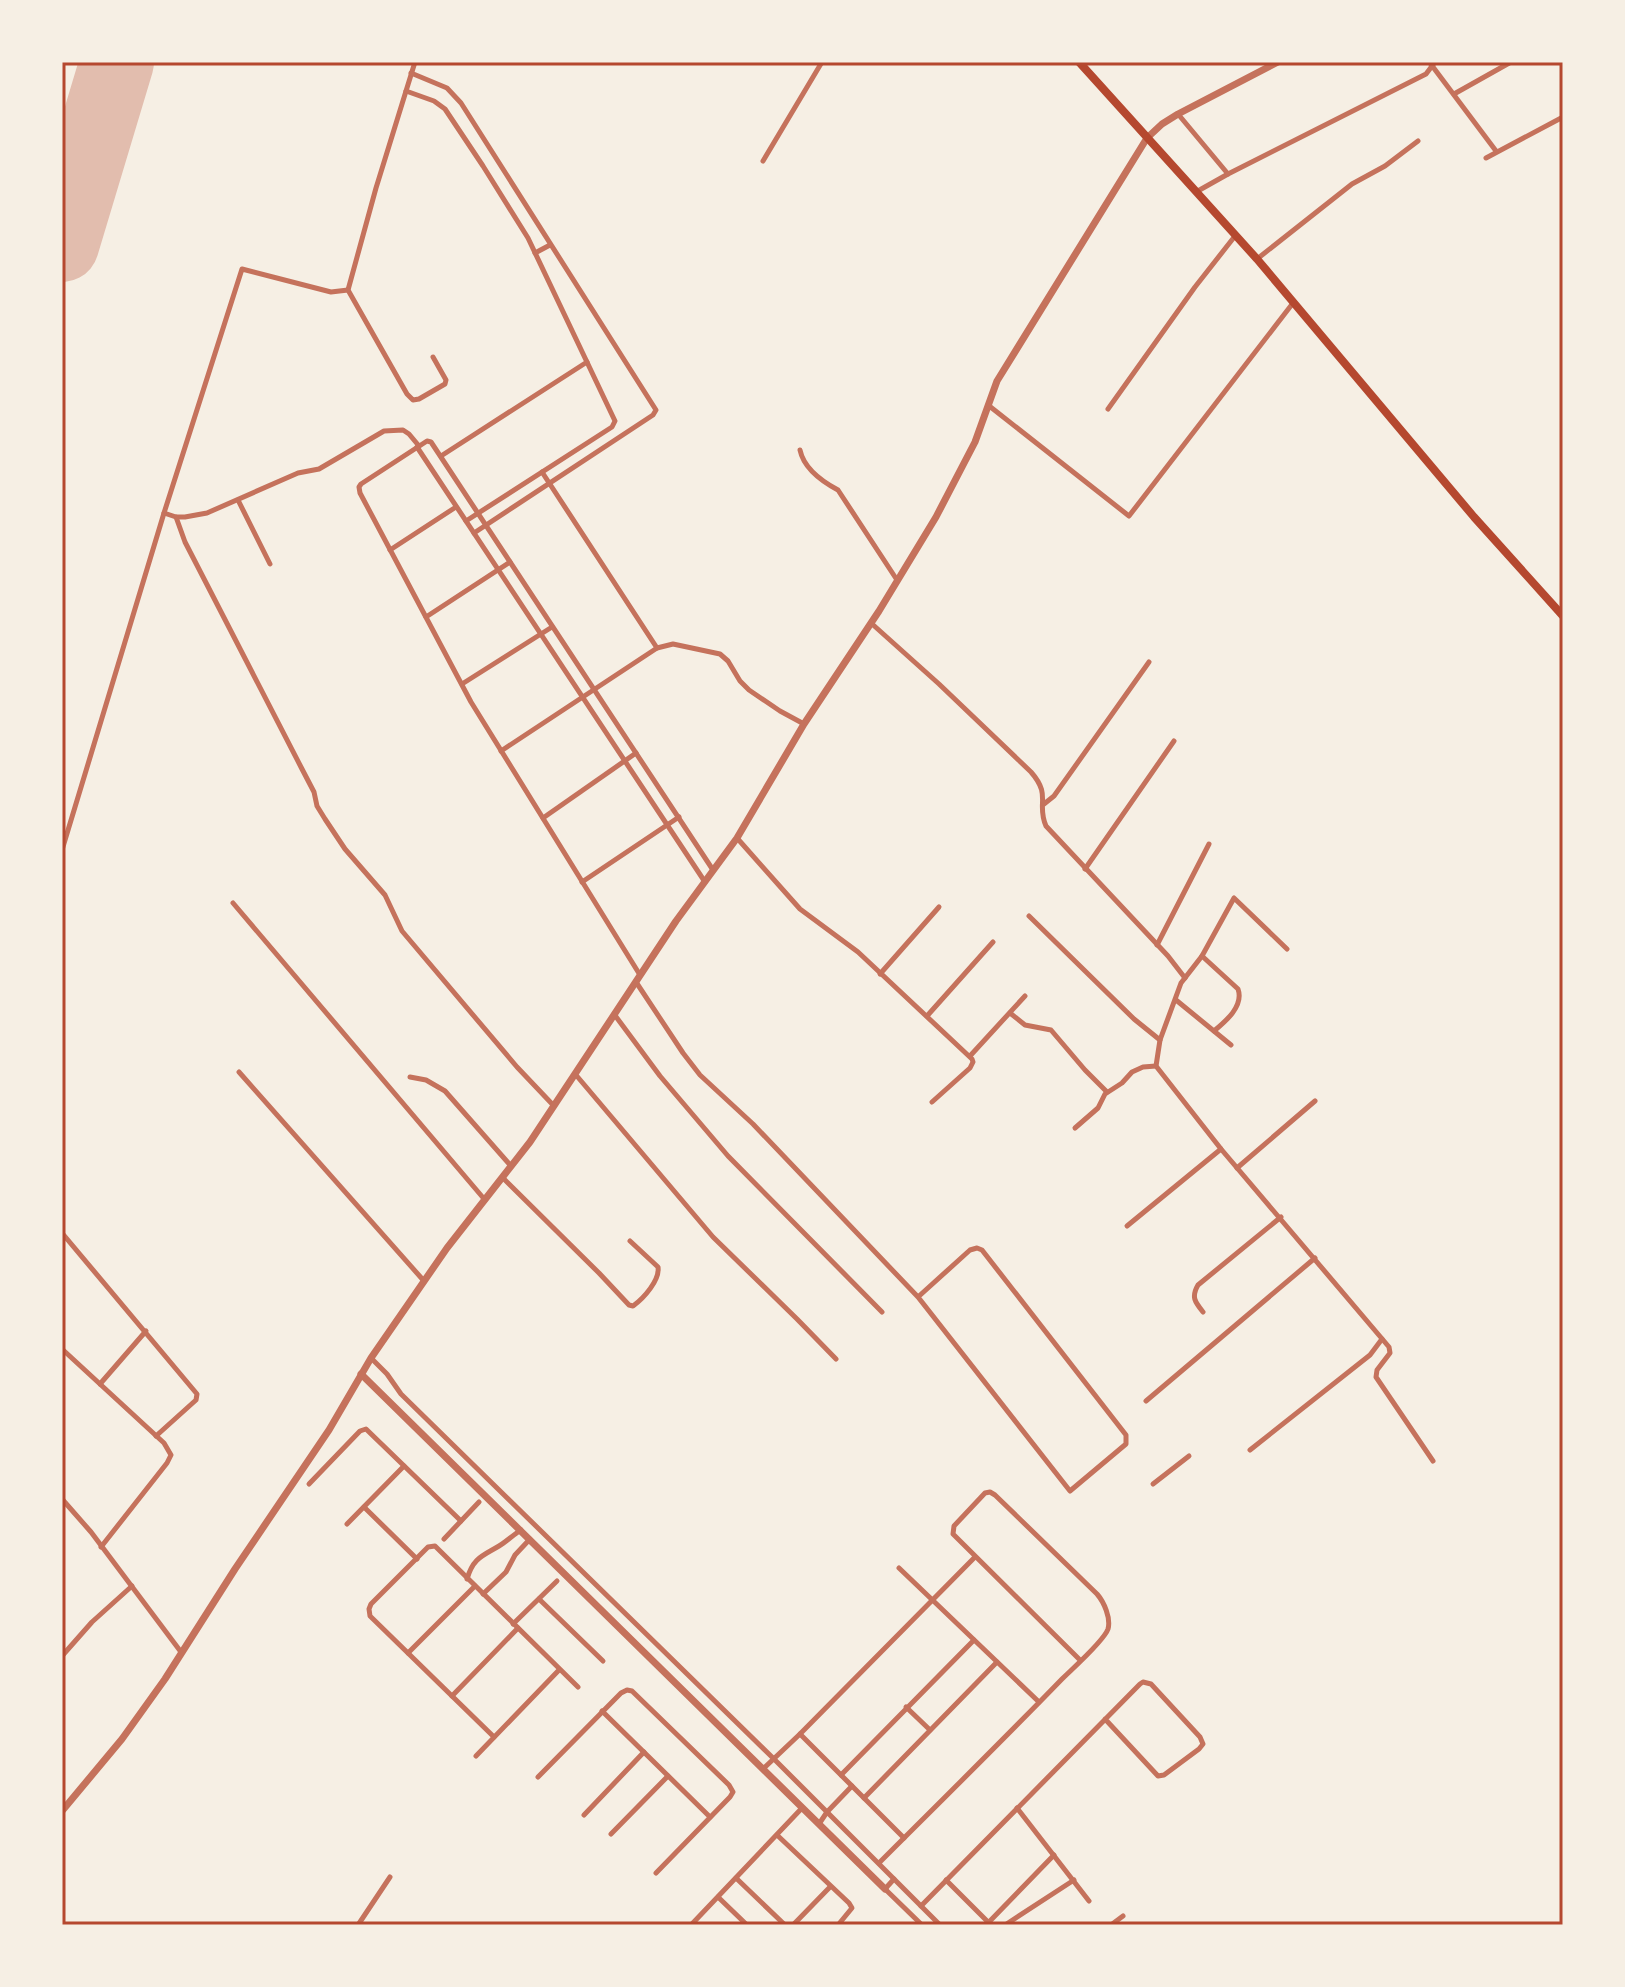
<svg xmlns="http://www.w3.org/2000/svg" width="1625" height="1987" viewBox="0 0 1625 1987" font-family="Raleway,sans-serif">
	<style>
		.lines { fill: none; stroke-linecap: round; stroke-linejoin: round }
		.runway { stroke: #e2bdae; stroke-width: 74 }
		.minor { stroke: #c5725c; stroke-width: 5 }
		.tertiary { stroke: #c5725c; stroke-width: 7 }
		.secondary { stroke: #b5482f; stroke-width: 8 }
		.neatline { fill: none; stroke: #b5482f; stroke-width: 3 }
	</style>
	<rect width="100%" height="100%" fill="#f6efe4"/>
	<g class="lines">
		<polyline class="runway" points="62,245 117,62"/>
		<g class="minor">
			<polyline points="415,62 376,188 348,290 407,394 413,400 419,399 445,384 446,380 433,357"/>
			<polyline points="1430,63 1496,151"/>
			<polyline points="411,73 447,88 461,103 656,410 653,415 474,533"/>
			<polyline points="406,91 434,101 445,109 483,166 528,238 615,421 612,427 466,521"/>
			<polyline points="1454,94 1511,62"/>
			<polyline points="1178,114 1228,174 1196,192"/>
			<polyline points="1486,158 1563,117"/>
			<polyline points="763,161 822,62"/>
			<polyline points="1228,174 1426,74 1435,62"/>
			<polyline points="535,253 550,245"/>
			<polyline points="1257,259 1352,184 1385,166 1418,141"/>
			<polyline points="988,405 1129,516 1293,303"/>
			<polyline points="1108,409 1195,287 1235,236"/>
			<polyline points="417,447 705,882"/>
			<path d="M800 450C804 469 823 482 838 490L897 580"/>
			<polyline points="441,456 587,362"/>
			<polyline points="542,472 657,648"/>
			<polyline points="238,500 270,564"/>
			<polyline points="164,513 176,517 185,517 207,513 298,473 319,469 384,431 403,430 409,434 419,446"/>
			<polyline points="176,517 185,542 302,769 314,792 317,806 325,819 345,849 385,895 402,931 517,1067 554,1106"/>
			<polyline points="390,550 456,507"/>
			<polyline points="426,617 510,562"/>
			<path d="M871 623 939 684 1031 772C1052 796 1036 803 1046 826L1168 956 1185 978"/>
			<polyline points="462,684 552,627"/>
			<polyline points="501,751 657,648 673,644 720,654 728,661 740,681 749,690 780,711 804,724"/>
			<polyline points="1044,804 1054,796 1149,662"/>
			<polyline points="543,818 636,753"/>
			<polyline points="737,838 800,909 858,952 972,1059 973,1062 970,1068 932,1102"/>
			<polyline points="62,850 164,513 242,269 331,292 348,290"/>
			<polyline points="1085,869 1174,741"/>
			<polyline points="582,882 679,817"/>
			<polyline points="233,903 485,1200"/>
			<polyline points="1029,916 1134,1019 1160,1040"/>
			<polyline points="1157,945 1209,844"/>
			<polyline points="1287,949 1234,898 1202,956 1181,983 1160,1040 1156,1066 1221,1149 1389,1347 1390,1353 1377,1370 1376,1377 1433,1461"/>
			<path d="M1202 956 1238 989C1244 1006 1226 1021 1214 1031"/>
			<polyline points="880,974 939,907"/>
			<polyline points="640,975 471,702 360,493 359,487 361,484 427,441 431,442 713,870"/>
			<polyline points="636,982 683,1053 700,1075 753,1124 918,1297 1070,1491 1126,1444 1126,1435 982,1250 977,1248 970,1250 918,1297"/>
			<polyline points="1176,1000 1231,1045"/>
			<polyline points="1010,1013 1025,1025 1051,1030 1085,1070 1107,1092"/>
			<polyline points="614,1014 660,1076 728,1156 882,1312"/>
			<polyline points="927,1016 993,942"/>
			<polyline points="970,1056 1025,996"/>
			<polyline points="239,1072 424,1281"/>
			<polyline points="576,1075 713,1237 797,1319 836,1359"/>
			<polyline points="410,1077 426,1080 445,1091 511,1166"/>
			<polyline points="1075,1128 1098,1108 1105,1094 1122,1083 1132,1072 1143,1067 1156,1066"/>
			<polyline points="1237,1168 1315,1101"/>
			<path d="M503 1178 599 1273 629 1305 633 1306C644 1298 660 1280 658 1267L630 1241"/>
			<polyline points="1127,1226 1221,1149"/>
			<polyline points="62,1233 197,1394 196,1400 156,1436"/>
			<path d="M1203 1312C1195 1302 1191 1297 1198 1285L1281 1217"/>
			<polyline points="62,1349 164,1443 171,1455 167,1463 101,1547"/>
			<polyline points="371,1358 387,1374 401,1394 774,1759 894,1879"/>
			<polyline points="100,1384 146,1331"/>
			<polyline points="1146,1401 1315,1258"/>
			<polyline points="1250,1450 1370,1355 1382,1339"/>
			<polyline points="309,1484 360,1431 366,1429 461,1521"/>
			<polyline points="1153,1484 1189,1456"/>
			<polyline points="62,1499 91,1532 181,1652"/>
			<polyline points="364,1507 417,1559"/>
			<polyline points="347,1524 404,1466"/>
			<polyline points="444,1539 479,1502"/>
			<polyline points="899,1568 1039,1702"/>
			<path d="M467 1579C473 1558 482 1556 499 1546 506 1542 513 1535 521 1530"/>
			<polyline points="483,1594 506,1572 515,1555 530,1539"/>
			<polyline points="539,1599 603,1661"/>
			<polyline points="513,1624 557,1581"/>
			<polyline points="408,1653 475,1586"/>
			<polyline points="62,1656 92,1622 132,1586"/>
			<polyline points="452,1696 518,1628"/>
			<polyline points="906,1707 930,1730"/>
			<polyline points="602,1711 710,1817"/>
			<polyline points="800,1734 904,1838"/>
			<polyline points="494,1737 370,1616 369,1609 371,1604 428,1547 435,1546 578,1687"/>
			<polyline points="476,1756 559,1670"/>
			<polyline points="763,1769 800,1734 975,1557"/>
			<polyline points="841,1775 974,1640"/>
			<polyline points="538,1777 621,1693 627,1690 632,1691 729,1785 733,1792 730,1797 656,1873"/>
			<polyline points="864,1798 997,1662"/>
			<polyline points="1017,1808 1089,1901"/>
			<polyline points="584,1815 644,1752"/>
			<polyline points="819,1824 827,1812 852,1786"/>
			<polyline points="611,1834 668,1776"/>
			<polyline points="777,1835 849,1903 852,1908 838,1925"/>
			<path d="M879 1863C940 1802 1002 1741 1062 1679 1072 1669 1104 1641 1108 1629 1111 1618 1104 1602 1097 1594L995 1495 990 1492 985 1493 954 1526 953 1534 1080 1660"/>
			<polyline points="736,1878 785,1925"/>
			<polyline points="946,1880 991,1925"/>
			<polyline points="718,1897 747,1925"/>
			<polyline points="921,1906 1140,1684 1143,1682 1151,1684 1200,1737 1203,1744 1199,1749 1164,1775 1158,1776 1105,1719"/>
			<polyline points="989,1922 1054,1855"/>
			<polyline points="358,1925 390,1877"/>
			<polyline points="691,1925 802,1808"/>
			<polyline points="793,1925 830,1887"/>
			<polyline points="922,1925 885,1889 894,1879 940,1925"/>
			<polyline points="1005,1925 1074,1880"/>
			<polyline points="1111,1925 1123,1916"/>
		</g>
		<g class="tertiary">
			<polyline points="361,1374 885,1889"/>
			<polyline points="62,1811 122,1739 165,1679 235,1569 329,1430 371,1358 447,1248 530,1142 676,921 737,838 804,724 879,611 936,517 975,442 997,381 1147,138 1162,124 1178,114 1278,62"/>
		</g>
		<polyline class="secondary" points="1079,62 1257,259 1474,517 1563,616"/>
	</g>
	<rect width="1625" height="1987" fill="none" stroke="#f6efe4" stroke-width="128"/>
	<rect x="64" y="64" width="1497" height="1859" class="neatline"/>
</svg>
